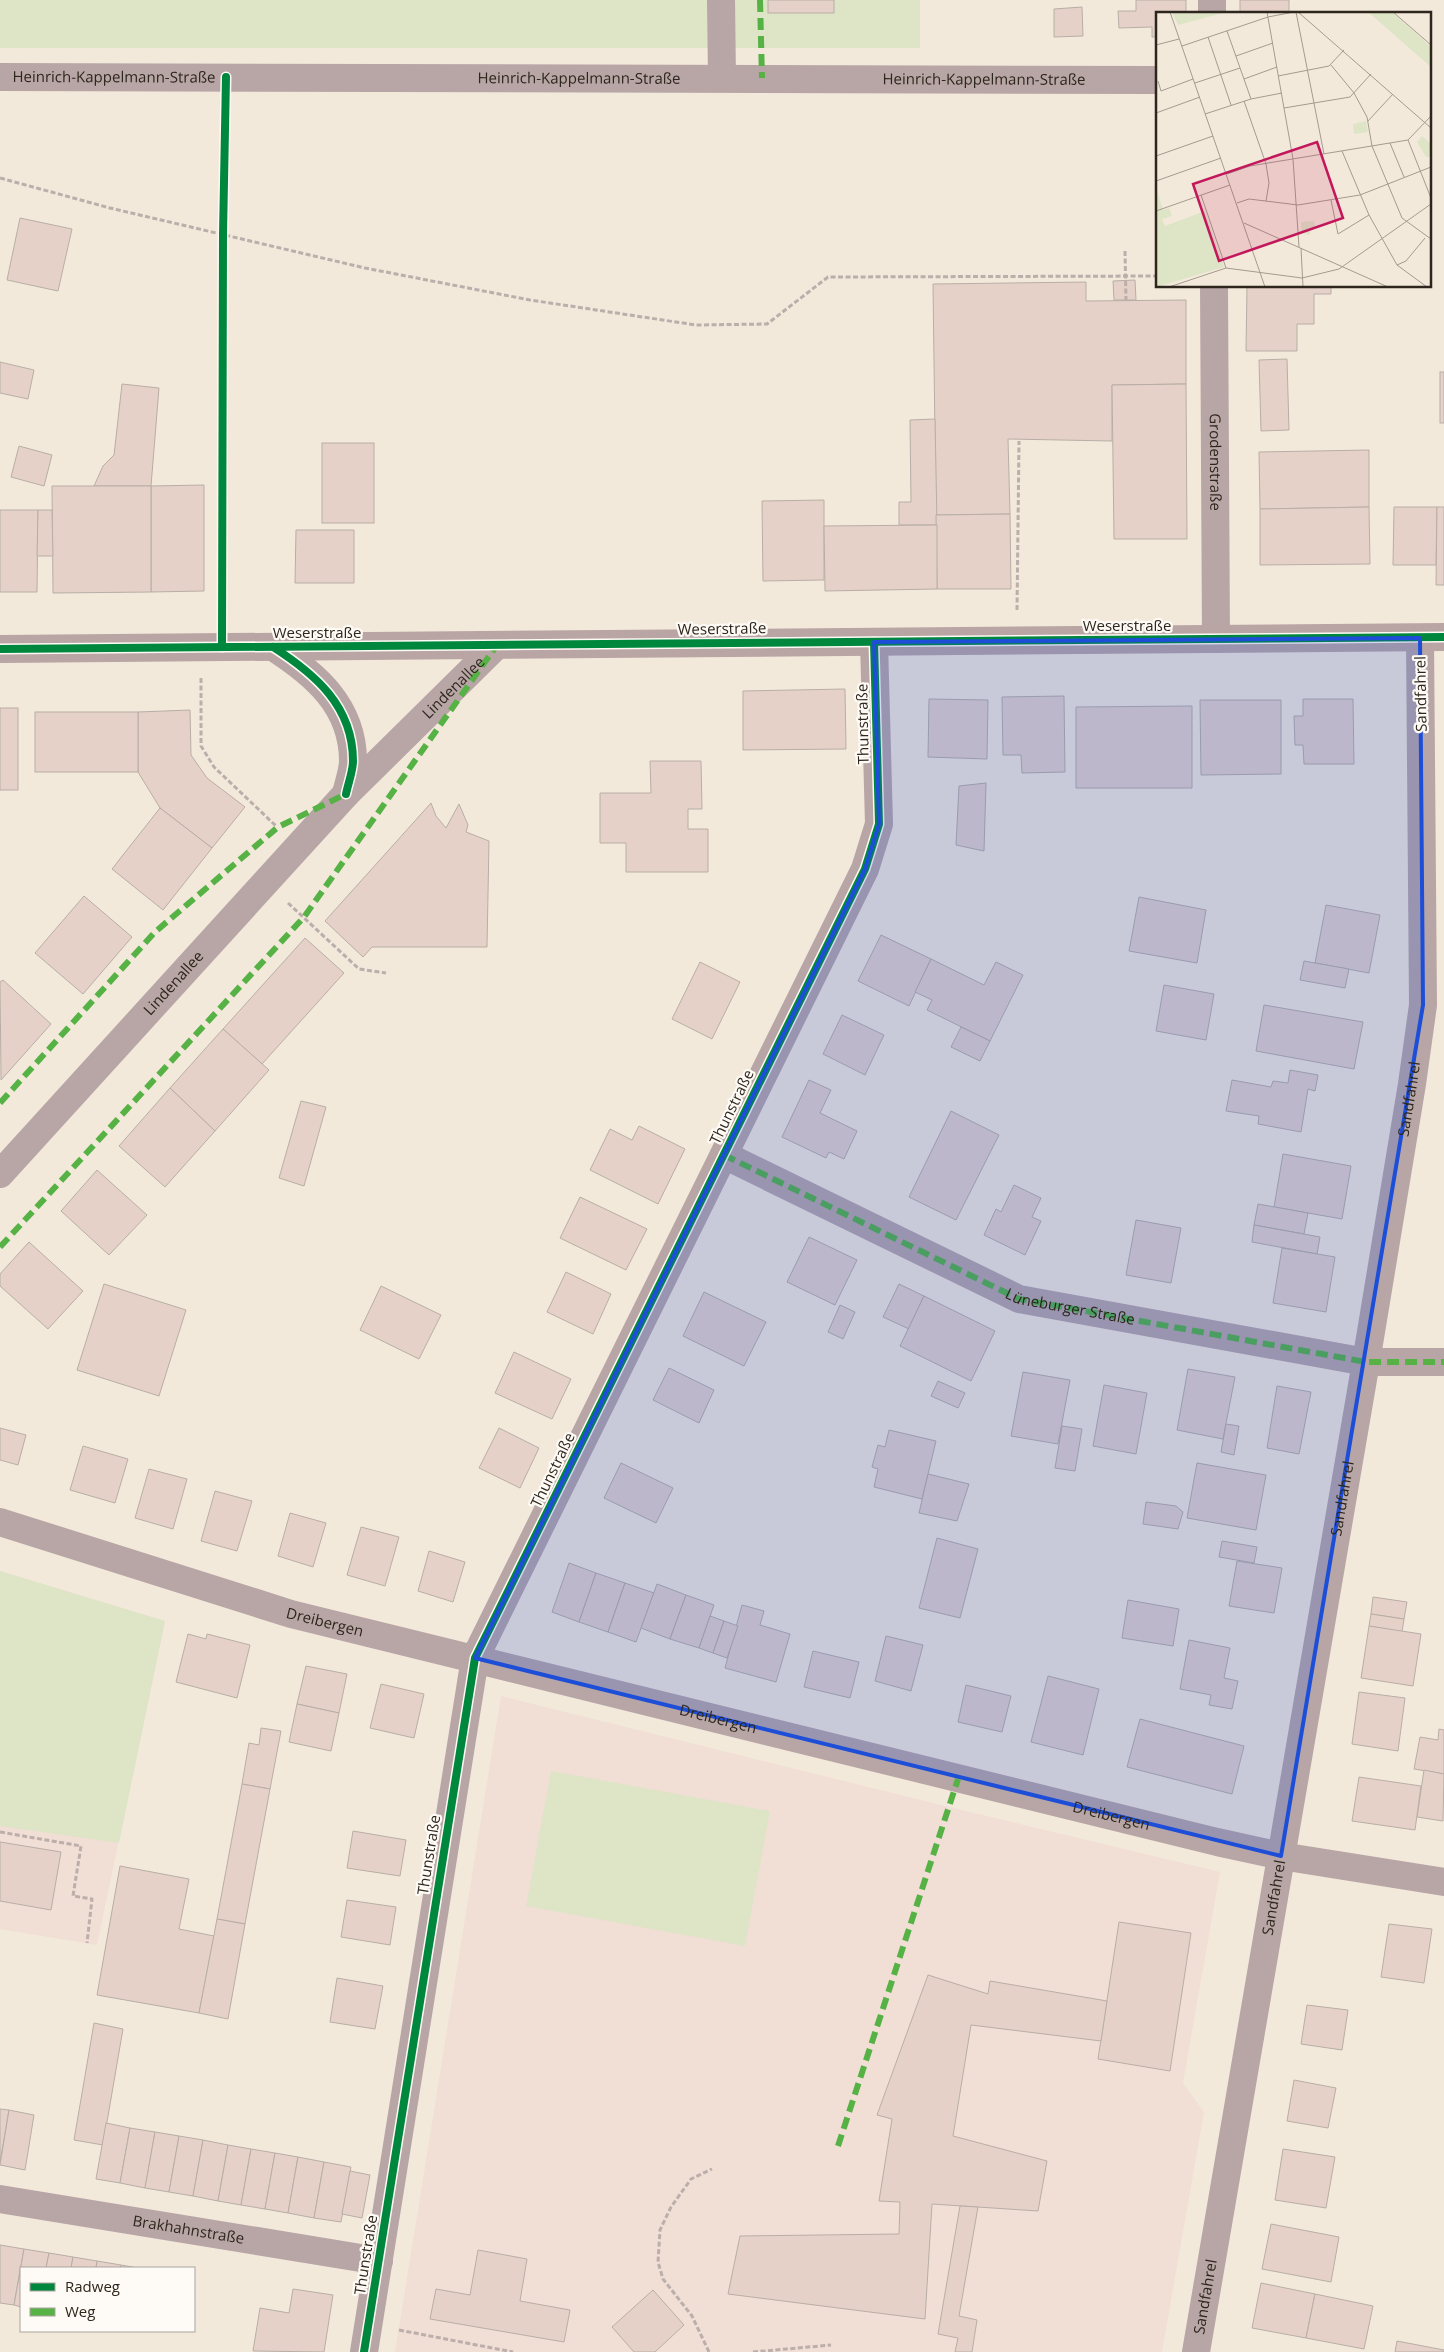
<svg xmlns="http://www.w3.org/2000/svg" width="1444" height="2352" viewBox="0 0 1444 2352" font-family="'Open Sans',sans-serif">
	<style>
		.education { fill: #f1ded5 }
		.green { fill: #dee4c6 }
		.building { fill: #e5d1c8; stroke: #b8aea6 }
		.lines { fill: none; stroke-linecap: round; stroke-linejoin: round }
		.path { stroke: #bbaeab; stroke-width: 3; stroke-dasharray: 5 2.5; stroke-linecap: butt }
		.minor { stroke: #b8a6a6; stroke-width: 28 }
		.major { stroke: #b9a5a4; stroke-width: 28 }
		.quiet { stroke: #56b245; stroke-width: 6; stroke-dasharray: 12 6; stroke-linecap: butt }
		.cycleway-casing { stroke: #fefaf5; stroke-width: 11 }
		.cycleway { stroke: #00873e; stroke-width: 8 }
		.marked { fill: #1d4ed8; fill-opacity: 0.2; stroke: #1d4ed8; stroke-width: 4; stroke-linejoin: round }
		.labels { text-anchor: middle; stroke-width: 4.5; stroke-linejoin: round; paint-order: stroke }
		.street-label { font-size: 15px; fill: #2d261c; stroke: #fefaf5 }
		.inset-road { fill: none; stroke: #a49b8f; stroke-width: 1 }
		.view { fill: #c2185b; fill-opacity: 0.15; stroke: #c2185b; stroke-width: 2.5 }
		.inset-edge { fill: none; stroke: #2d261c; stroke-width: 2.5 }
	</style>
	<rect width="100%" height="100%" fill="#f3e9db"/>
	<g class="education">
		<polygon points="0,1571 165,1621 97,1945 0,1929"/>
		<polygon points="501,1696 949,1807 1220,1872 1183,2083 1204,2112 1162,2352 395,2352"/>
	</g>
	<g class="green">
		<rect x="0" y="0" width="920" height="48"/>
		<polygon points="0,1571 165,1621 119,1843 0,1826"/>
		<polygon points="551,1771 770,1811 745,1946 526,1906"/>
	</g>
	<g class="building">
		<rect x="768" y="0" width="66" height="13"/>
		<polygon points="1136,0 1186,0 1186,14 1158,14 1158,37 1152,37 1152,27 1119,28 1118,11 1136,11"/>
		<rect x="1240" y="0" width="49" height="14"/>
		<polygon points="1082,7 1083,36 1054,37 1054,9"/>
		<polygon points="20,218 72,229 58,291 7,280"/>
		<polygon points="1135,280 1136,300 1114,300 1113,281"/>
		<polygon points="1086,282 1086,301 1186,300 1186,384 1112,385 1112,441 1008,439 1010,514 936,515 933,284"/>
		<polygon points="1247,286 1331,286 1331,294 1314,294 1314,324 1297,324 1297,351 1246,351"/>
		<polygon points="1287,359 1289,430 1261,431 1259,360"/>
		<polygon points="0,362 34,370 28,399 0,393"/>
		<rect x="1440" y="372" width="4" height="51"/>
		<polygon points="122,384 159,388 151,486 94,486 103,466 114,455"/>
		<polygon points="1186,384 1187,539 1114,539 1112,385"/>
		<polygon points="935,419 937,525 899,525 899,502 911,502 910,420"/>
		<rect x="322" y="443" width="52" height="80"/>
		<polygon points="19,446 52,455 44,486 11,477"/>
		<polygon points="1369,450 1369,507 1260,509 1259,452"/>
		<polygon points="204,485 204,591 151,592 151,486"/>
		<polygon points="52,486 151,486 151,592 53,593"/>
		<polygon points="824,500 824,580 763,581 762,501"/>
		<polygon points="1369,507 1370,564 1260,565 1260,509"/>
		<polygon points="1394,507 1437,507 1436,565 1393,565"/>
		<polygon points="1437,507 1444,507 1444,585 1436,585"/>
		<polygon points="0,510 38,510 37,592 0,592"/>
		<polygon points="38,510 52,510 53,556 37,556"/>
		<polygon points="1010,514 1011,589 937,589 936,515"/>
		<polygon points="937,525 937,589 825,591 824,526"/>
		<polygon points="296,530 354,530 354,583 295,583"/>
		<polygon points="845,689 846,749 743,750 743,691"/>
		<polygon points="1064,696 1065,772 1022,773 1021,755 1003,755 1002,697"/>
		<polygon points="929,699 988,700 987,759 928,757"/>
		<polygon points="1303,699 1353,699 1354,764 1304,764 1303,745 1295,745 1294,716 1303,716"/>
		<polygon points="1200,700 1281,700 1281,774 1201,775"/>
		<polygon points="1192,706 1192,788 1076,788 1076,707"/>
		<rect x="0" y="708" width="18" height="82"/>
		<polygon points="190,710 191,755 207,778 245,807 212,848 160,808 138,772 138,712"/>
		<rect x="35" y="712" width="103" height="60"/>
		<polygon points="650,761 701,761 702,809 688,809 688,829 708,829 708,872 626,872 626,843 600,843 600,793 651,793"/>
		<polygon points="986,783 984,851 956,845 959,786"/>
		<polygon points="431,803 436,816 446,828 459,804 468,825 466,832 489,841 487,947 372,947 363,957 325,921"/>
		<polygon points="160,808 212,848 163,910 112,869"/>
		<polygon points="84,896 132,937 83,994 35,953"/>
		<polygon points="1139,897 1206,910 1197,963 1129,951"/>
		<polygon points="1326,905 1380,915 1369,973 1315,963"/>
		<polygon points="881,935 931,959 909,1006 858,981"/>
		<polygon points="305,938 344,973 262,1064 223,1029"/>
		<polygon points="931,959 984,985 996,962 1023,975 990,1041 927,1010 932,1000 915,992"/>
		<polygon points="1304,961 1349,969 1345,988 1300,980"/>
		<polygon points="700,962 740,982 712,1039 672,1019"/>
		<polygon points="3,980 51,1024 1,1080 0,982"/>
		<polygon points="1164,985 1214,994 1206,1040 1156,1031"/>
		<polygon points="1264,1005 1363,1022 1354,1069 1256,1051"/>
		<polygon points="842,1015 884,1035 865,1075 823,1054"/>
		<polygon points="961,1027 990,1041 980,1061 951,1047"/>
		<polygon points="223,1029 269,1070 215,1131 170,1088"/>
		<polygon points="1290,1070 1318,1075 1315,1091 1308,1089 1301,1132 1258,1124 1259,1116 1226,1111 1232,1080 1271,1087 1273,1081 1288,1083"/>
		<polygon points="809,1080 831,1090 820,1113 857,1131 844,1159 829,1152 826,1158 782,1137"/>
		<polygon points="170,1088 215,1131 165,1187 119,1146"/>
		<polygon points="301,1101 326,1107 304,1186 279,1178"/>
		<polygon points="951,1111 999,1135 956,1220 909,1197"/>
		<polygon points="639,1126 685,1149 658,1204 590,1170 610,1129 632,1140"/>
		<polygon points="1283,1154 1351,1166 1342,1219 1274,1207"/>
		<polygon points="97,1170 147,1215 109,1255 61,1211"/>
		<polygon points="1014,1185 1041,1198 1032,1217 1041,1221 1025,1255 984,1235 996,1209 1001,1212"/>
		<polygon points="580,1197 647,1229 626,1270 560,1238"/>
		<polygon points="1258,1204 1308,1213 1304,1234 1254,1225"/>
		<polygon points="1136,1220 1181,1228 1171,1283 1126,1275"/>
		<polygon points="1254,1225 1320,1237 1317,1254 1252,1242"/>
		<polygon points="809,1237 857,1260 835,1305 787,1282"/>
		<polygon points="29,1242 83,1291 48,1329 0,1286 0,1274"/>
		<polygon points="1282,1248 1335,1257 1326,1312 1273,1303"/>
		<polygon points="566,1272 611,1294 593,1334 547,1312"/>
		<polygon points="104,1284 186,1310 159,1396 77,1370"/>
		<polygon points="899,1284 924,1296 909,1329 883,1317"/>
		<polygon points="381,1286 441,1315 419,1359 360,1330"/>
		<polygon points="704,1292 766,1322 744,1366 683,1336"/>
		<polygon points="924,1296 995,1331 971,1381 900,1346"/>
		<polygon points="840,1305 855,1312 843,1339 828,1332"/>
		<polygon points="514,1352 571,1379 552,1419 495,1393"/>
		<polygon points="669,1368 714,1390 699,1423 653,1400"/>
		<polygon points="1188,1369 1235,1377 1223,1439 1177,1430"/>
		<polygon points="1023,1372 1070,1380 1058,1444 1011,1436"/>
		<polygon points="938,1381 965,1393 958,1408 931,1396"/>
		<polygon points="1104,1385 1147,1393 1136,1454 1093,1446"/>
		<polygon points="1277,1386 1311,1392 1299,1454 1267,1448"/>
		<polygon points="1226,1424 1239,1426 1234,1455 1221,1452"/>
		<polygon points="1062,1426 1082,1429 1075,1471 1055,1468"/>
		<polygon points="0,1428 26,1435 18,1465 0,1460"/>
		<polygon points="499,1428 539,1448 520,1488 479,1468"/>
		<polygon points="889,1430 936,1441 922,1499 874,1487 878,1469 872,1467 878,1445 885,1447"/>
		<polygon points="83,1446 128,1459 115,1503 70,1490"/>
		<polygon points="621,1463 673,1488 656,1523 604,1498"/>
		<polygon points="1197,1463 1266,1475 1256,1530 1187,1518"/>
		<polygon points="149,1469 187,1479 173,1529 135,1518"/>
		<polygon points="928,1474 969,1484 957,1521 919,1513"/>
		<polygon points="215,1491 252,1501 237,1551 201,1541"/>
		<polygon points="1146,1502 1176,1506 1183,1512 1178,1529 1143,1524"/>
		<polygon points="290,1513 326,1523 313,1567 278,1556"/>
		<polygon points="361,1527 399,1537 385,1586 347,1575"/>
		<polygon points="937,1538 978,1549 960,1618 919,1608"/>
		<polygon points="1222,1541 1257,1547 1254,1563 1219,1557"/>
		<polygon points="429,1551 465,1562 453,1602 418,1591"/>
		<polygon points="1237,1561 1282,1568 1274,1613 1229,1606"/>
		<polygon points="569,1563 596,1573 579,1622 552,1612"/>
		<polygon points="596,1573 625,1583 608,1632 579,1622"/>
		<polygon points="625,1583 654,1593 636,1642 608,1632"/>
		<polygon points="657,1584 686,1595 670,1639 641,1628"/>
		<polygon points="686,1595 714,1605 699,1648 670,1639"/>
		<polygon points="1373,1597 1407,1602 1404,1619 1371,1614"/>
		<polygon points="1128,1600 1179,1609 1173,1646 1122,1638"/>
		<polygon points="742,1605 764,1611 760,1625 790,1634 776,1682 725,1668"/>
		<polygon points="1371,1614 1404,1619 1402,1632 1369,1626"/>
		<polygon points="710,1616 724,1621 713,1653 699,1648"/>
		<polygon points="724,1621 738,1626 727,1658 713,1653"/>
		<polygon points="1369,1626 1421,1634 1413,1686 1361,1678"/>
		<polygon points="188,1634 206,1639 207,1634 250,1645 237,1698 176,1682"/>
		<polygon points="886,1636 923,1645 911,1691 875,1681"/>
		<polygon points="1189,1640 1230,1648 1224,1678 1238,1681 1232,1709 1209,1705 1211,1695 1180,1689"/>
		<polygon points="813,1651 859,1662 850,1698 804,1687"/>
		<polygon points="306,1666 347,1674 339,1713 297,1704"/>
		<polygon points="1048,1676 1099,1689 1083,1755 1031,1742"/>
		<polygon points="381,1684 424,1694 414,1738 370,1728"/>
		<polygon points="966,1685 1011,1696 1002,1732 958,1722"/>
		<polygon points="1359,1692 1405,1698 1398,1751 1352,1744"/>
		<polygon points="297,1704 339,1713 331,1751 289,1742"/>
		<polygon points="1140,1719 1244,1746 1232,1794 1127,1767"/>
		<polygon points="261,1728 281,1731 270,1789 242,1784 249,1743 259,1745"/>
		<polygon points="1439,1729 1444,1730 1444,1774 1414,1769 1420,1737 1438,1740"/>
		<polygon points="1424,1770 1444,1774 1443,1821 1417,1817"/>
		<polygon points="1359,1777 1421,1786 1415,1830 1352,1821"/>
		<polygon points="242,1784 270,1789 245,1924 217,1919"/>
		<polygon points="353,1831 406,1840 400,1876 347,1868"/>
		<polygon points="0,1842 61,1852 51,1910 0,1901"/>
		<polygon points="120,1866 189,1879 179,1929 214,1936 199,2013 97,1995"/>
		<polygon points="347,1900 396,1907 390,1945 341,1937"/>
		<polygon points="217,1919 245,1924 228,2019 199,2013"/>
		<polygon points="1119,1922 1191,1933 1170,2071 1098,2059"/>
		<polygon points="1389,1924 1432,1929 1424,1983 1381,1977"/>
		<polygon points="928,1975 988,1994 990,1981 1107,2001 1101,2041 971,2025 953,2136 1047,2161 1038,2211 932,2204 925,2319 728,2294 740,2236 899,2234 900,2202 879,2201 892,2119 877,2115"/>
		<polygon points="337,1978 383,1986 375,2029 330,2022"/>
		<polygon points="1307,2005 1348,2010 1342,2050 1301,2044"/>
		<polygon points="94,2023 123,2029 103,2145 74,2140"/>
		<polygon points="1294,2080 1336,2088 1328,2128 1287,2121"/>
		<polygon points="0,2109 9,2110 0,2162"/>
		<polygon points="9,2110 34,2115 25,2170 0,2165"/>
		<polygon points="106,2123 130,2128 120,2183 96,2179"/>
		<polygon points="130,2128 155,2132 145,2188 120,2183"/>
		<polygon points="155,2132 179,2136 169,2192 145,2188"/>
		<polygon points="179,2136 203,2140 193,2196 169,2192"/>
		<polygon points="203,2140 228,2145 218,2201 193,2196"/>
		<polygon points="228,2145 251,2149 241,2205 218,2201"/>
		<polygon points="251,2149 275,2153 265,2209 241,2205"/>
		<polygon points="1283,2149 1335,2157 1326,2208 1275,2200"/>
		<polygon points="275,2153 298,2157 288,2213 265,2209"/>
		<polygon points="298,2157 324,2162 314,2218 288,2213"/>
		<polygon points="324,2162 351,2167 341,2222 314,2218"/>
		<polygon points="350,2171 370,2175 362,2218 342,2214"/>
		<polygon points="960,2206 978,2207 959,2316 977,2320 972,2352 955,2352 958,2338 938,2334"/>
		<polygon points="1271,2224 1339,2237 1331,2282 1262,2269"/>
		<polygon points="0,2245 24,2249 14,2305 0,2303"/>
		<polygon points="24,2249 49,2253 46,2268 21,2268 21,2307 14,2305"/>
		<polygon points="478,2250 527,2259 520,2301 570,2310 564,2342 430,2319 436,2289 470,2295"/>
		<polygon points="49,2253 73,2257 71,2268 46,2268"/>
		<polygon points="73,2257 97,2261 96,2268 71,2268"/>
		<polygon points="97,2261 121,2265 120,2268 96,2268"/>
		<polygon points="121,2265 138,2268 120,2268"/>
		<polygon points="1261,2283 1315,2294 1306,2338 1252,2328"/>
		<polygon points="293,2289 333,2295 324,2352 253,2351 260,2308 289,2313"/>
		<polygon points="653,2290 684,2325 655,2352 634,2352 612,2327"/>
		<polygon points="1315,2294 1373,2306 1364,2349 1306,2338"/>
		<polygon points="1397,2341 1444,2350 1444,2352 1395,2352"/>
	</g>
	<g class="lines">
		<g class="path">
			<polyline points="0,178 110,208 365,268 530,300 696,325 767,324 828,277 1158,276"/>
			<polyline points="1125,251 1126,300"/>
			<polyline points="1017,610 1019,441"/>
			<polyline points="201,678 201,746 214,767 276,826"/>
			<polyline points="288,903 359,969 386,973"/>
			<polyline points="0,1832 81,1846 73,1896 92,1899 87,1943"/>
			<polyline points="399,2330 513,2352"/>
			<polyline points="709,2352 692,2316 663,2279 658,2262 660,2230 671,2207 691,2179 712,2169"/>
			<polyline points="753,2352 831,2345"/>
		</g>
		<g class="minor">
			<polyline points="721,0 722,78"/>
			<polyline points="1212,0 1212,14"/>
			<path id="s1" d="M0 77 1158 80"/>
			<path id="s2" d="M1214 286 1216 639"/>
			<path d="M273 647C315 674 353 706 353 761 353 771 348 784 346 794"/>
			<path id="s3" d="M724 1155 1019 1299 1366 1362H1444"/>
			<path id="s4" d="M0 1174 346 794 497 645"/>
			<path id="s5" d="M0 1522 291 1614 1217 1842 1281 1856 1444 1882"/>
			<path id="s6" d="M0 2199 379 2261"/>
			<polyline points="364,2352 475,1658 865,869 879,824 874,642"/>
			<path id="s7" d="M1196 2352 1366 1362 1412 1084 1423 1005 1420 638"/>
		</g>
		<polyline class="major" points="0,649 1444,637"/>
		<g class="quiet">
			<polyline points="760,0 762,78"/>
			<polyline points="0,1103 155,932 278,827 346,794"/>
			<polyline points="724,1155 1019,1299 1366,1362 1444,1362"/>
			<polyline points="0,1247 304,917 497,645"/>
			<polyline points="838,2146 958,1779"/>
		</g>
		<defs>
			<g id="cycleway">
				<polyline points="222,647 223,234 226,77"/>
				<path d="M273 647C315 674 353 706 353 761 353 771 348 784 346 794"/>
				<polyline points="0,649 1444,637"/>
				<polyline points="364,2352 475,1658 865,869 879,824 874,642"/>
			</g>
		</defs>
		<use href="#cycleway" class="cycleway-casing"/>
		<use href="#cycleway" class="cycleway"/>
	</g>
	<path class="marked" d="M1420 638 1423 1005 1281 1856 475 1658 865 869 879 824 874 642Z"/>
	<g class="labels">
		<g class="street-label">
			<text dy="5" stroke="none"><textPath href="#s1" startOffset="114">Heinrich-Kappelmann-Straße</textPath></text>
			<text dy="5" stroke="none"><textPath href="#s1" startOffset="579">Heinrich-Kappelmann-Straße</textPath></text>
			<text dy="5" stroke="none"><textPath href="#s1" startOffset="984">Heinrich-Kappelmann-Straße</textPath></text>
			<text dy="5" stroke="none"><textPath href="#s2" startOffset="176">Grodenstraße</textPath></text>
			<text x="1127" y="631">Weserstraße</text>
			<text transform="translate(722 629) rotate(-1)" y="5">Weserstraße</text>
			<text x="317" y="638">Weserstraße</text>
			<text dy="5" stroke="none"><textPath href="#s4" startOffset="665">Lindenallee</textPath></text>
			<text transform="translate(1421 694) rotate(-91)" y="5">Sandfahrel</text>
			<text transform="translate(863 724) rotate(-91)" y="5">Thunstraße</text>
			<text dy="5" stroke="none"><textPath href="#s4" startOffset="258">Lindenallee</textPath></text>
			<text dy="5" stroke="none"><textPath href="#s7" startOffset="1271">Sandfahrel</textPath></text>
			<text transform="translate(732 1107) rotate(-64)" y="5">Thunstraße</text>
			<text dy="5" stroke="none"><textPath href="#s3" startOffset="380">Lüneburger Straße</textPath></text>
			<text transform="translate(553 1470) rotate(-64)" y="5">Thunstraße</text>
			<text dy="5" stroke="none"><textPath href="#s7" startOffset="866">Sandfahrel</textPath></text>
			<text dy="5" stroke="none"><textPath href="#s5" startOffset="340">Dreibergen</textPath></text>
			<text dy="5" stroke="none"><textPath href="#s5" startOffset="745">Dreibergen</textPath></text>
			<text dy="5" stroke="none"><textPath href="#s5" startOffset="1150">Dreibergen</textPath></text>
			<text transform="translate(429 1855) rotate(-81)" y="5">Thunstraße</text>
			<text dy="5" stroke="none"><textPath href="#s7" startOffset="461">Sandfahrel</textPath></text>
			<text dy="5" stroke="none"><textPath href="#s6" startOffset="191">Brakhahnstraße</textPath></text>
			<text transform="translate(366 2255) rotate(-81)" y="5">Thunstraße</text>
			<text dy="5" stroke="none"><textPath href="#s7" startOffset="56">Sandfahrel</textPath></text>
		</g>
	</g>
	<g transform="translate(1156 12)">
		<rect width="275" height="275" fill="#f3e9db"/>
		<path d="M16 0H71L22 13ZM212 0H236L262 23 275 35V55ZM210 109 212 120 198 122 197 112ZM266 124 275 132V145H270L261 130ZM0 176 7 198 13 196 16 204 6 207 9 214 49 199 68 255 0 275ZM158 209 159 216 154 218V223L146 221 145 210Z" fill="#dee4c6"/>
		<path class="inset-road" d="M14 0 109 275M111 0 137 147 143 235M140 0 168 142M142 0 275 116M237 0 275 33M71 19 95 87M52 25 75 93M0 33 23 27M26 34 112 5 138 0M80 44 117 31M175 53 198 81 211 105 216 134 246 206 275 227M122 64 173 54 188 38M88 67 121 55M2 69 5 79 37 67M39 71 84 56M88 89 110 152 113 171 110 189M128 96 194 85 215 62M0 101 44 85M49 102 95 87 126 81M212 109 237 82M252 128 275 186M234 131 248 165M186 139 213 203 241 253 271 275M0 144 57 124M71 162 94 154 252 128 275 104M0 169 65 146M45 183 70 256M175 188 182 222 213 203M81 191 93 187 142 193 204 183 275 155M0 199 74 173M88 211 232 275M145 236 147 275M241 253 250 249 269 226M13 275 70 256 146 266 183 257 275 192"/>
		<path class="view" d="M161 130 187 206 63 249 37 172Z"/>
		<rect width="275" height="275" class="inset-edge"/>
	</g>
	<rect x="20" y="2267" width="175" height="65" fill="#fefaf5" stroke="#aaa59e"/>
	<rect x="30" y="2283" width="25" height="8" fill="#00873e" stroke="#aaa59e"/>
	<text x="65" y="2292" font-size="15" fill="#2d261c">Radweg</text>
	<rect x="30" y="2308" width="25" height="8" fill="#56b245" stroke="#aaa59e"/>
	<text x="65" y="2317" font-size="15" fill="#2d261c">Weg</text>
</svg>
